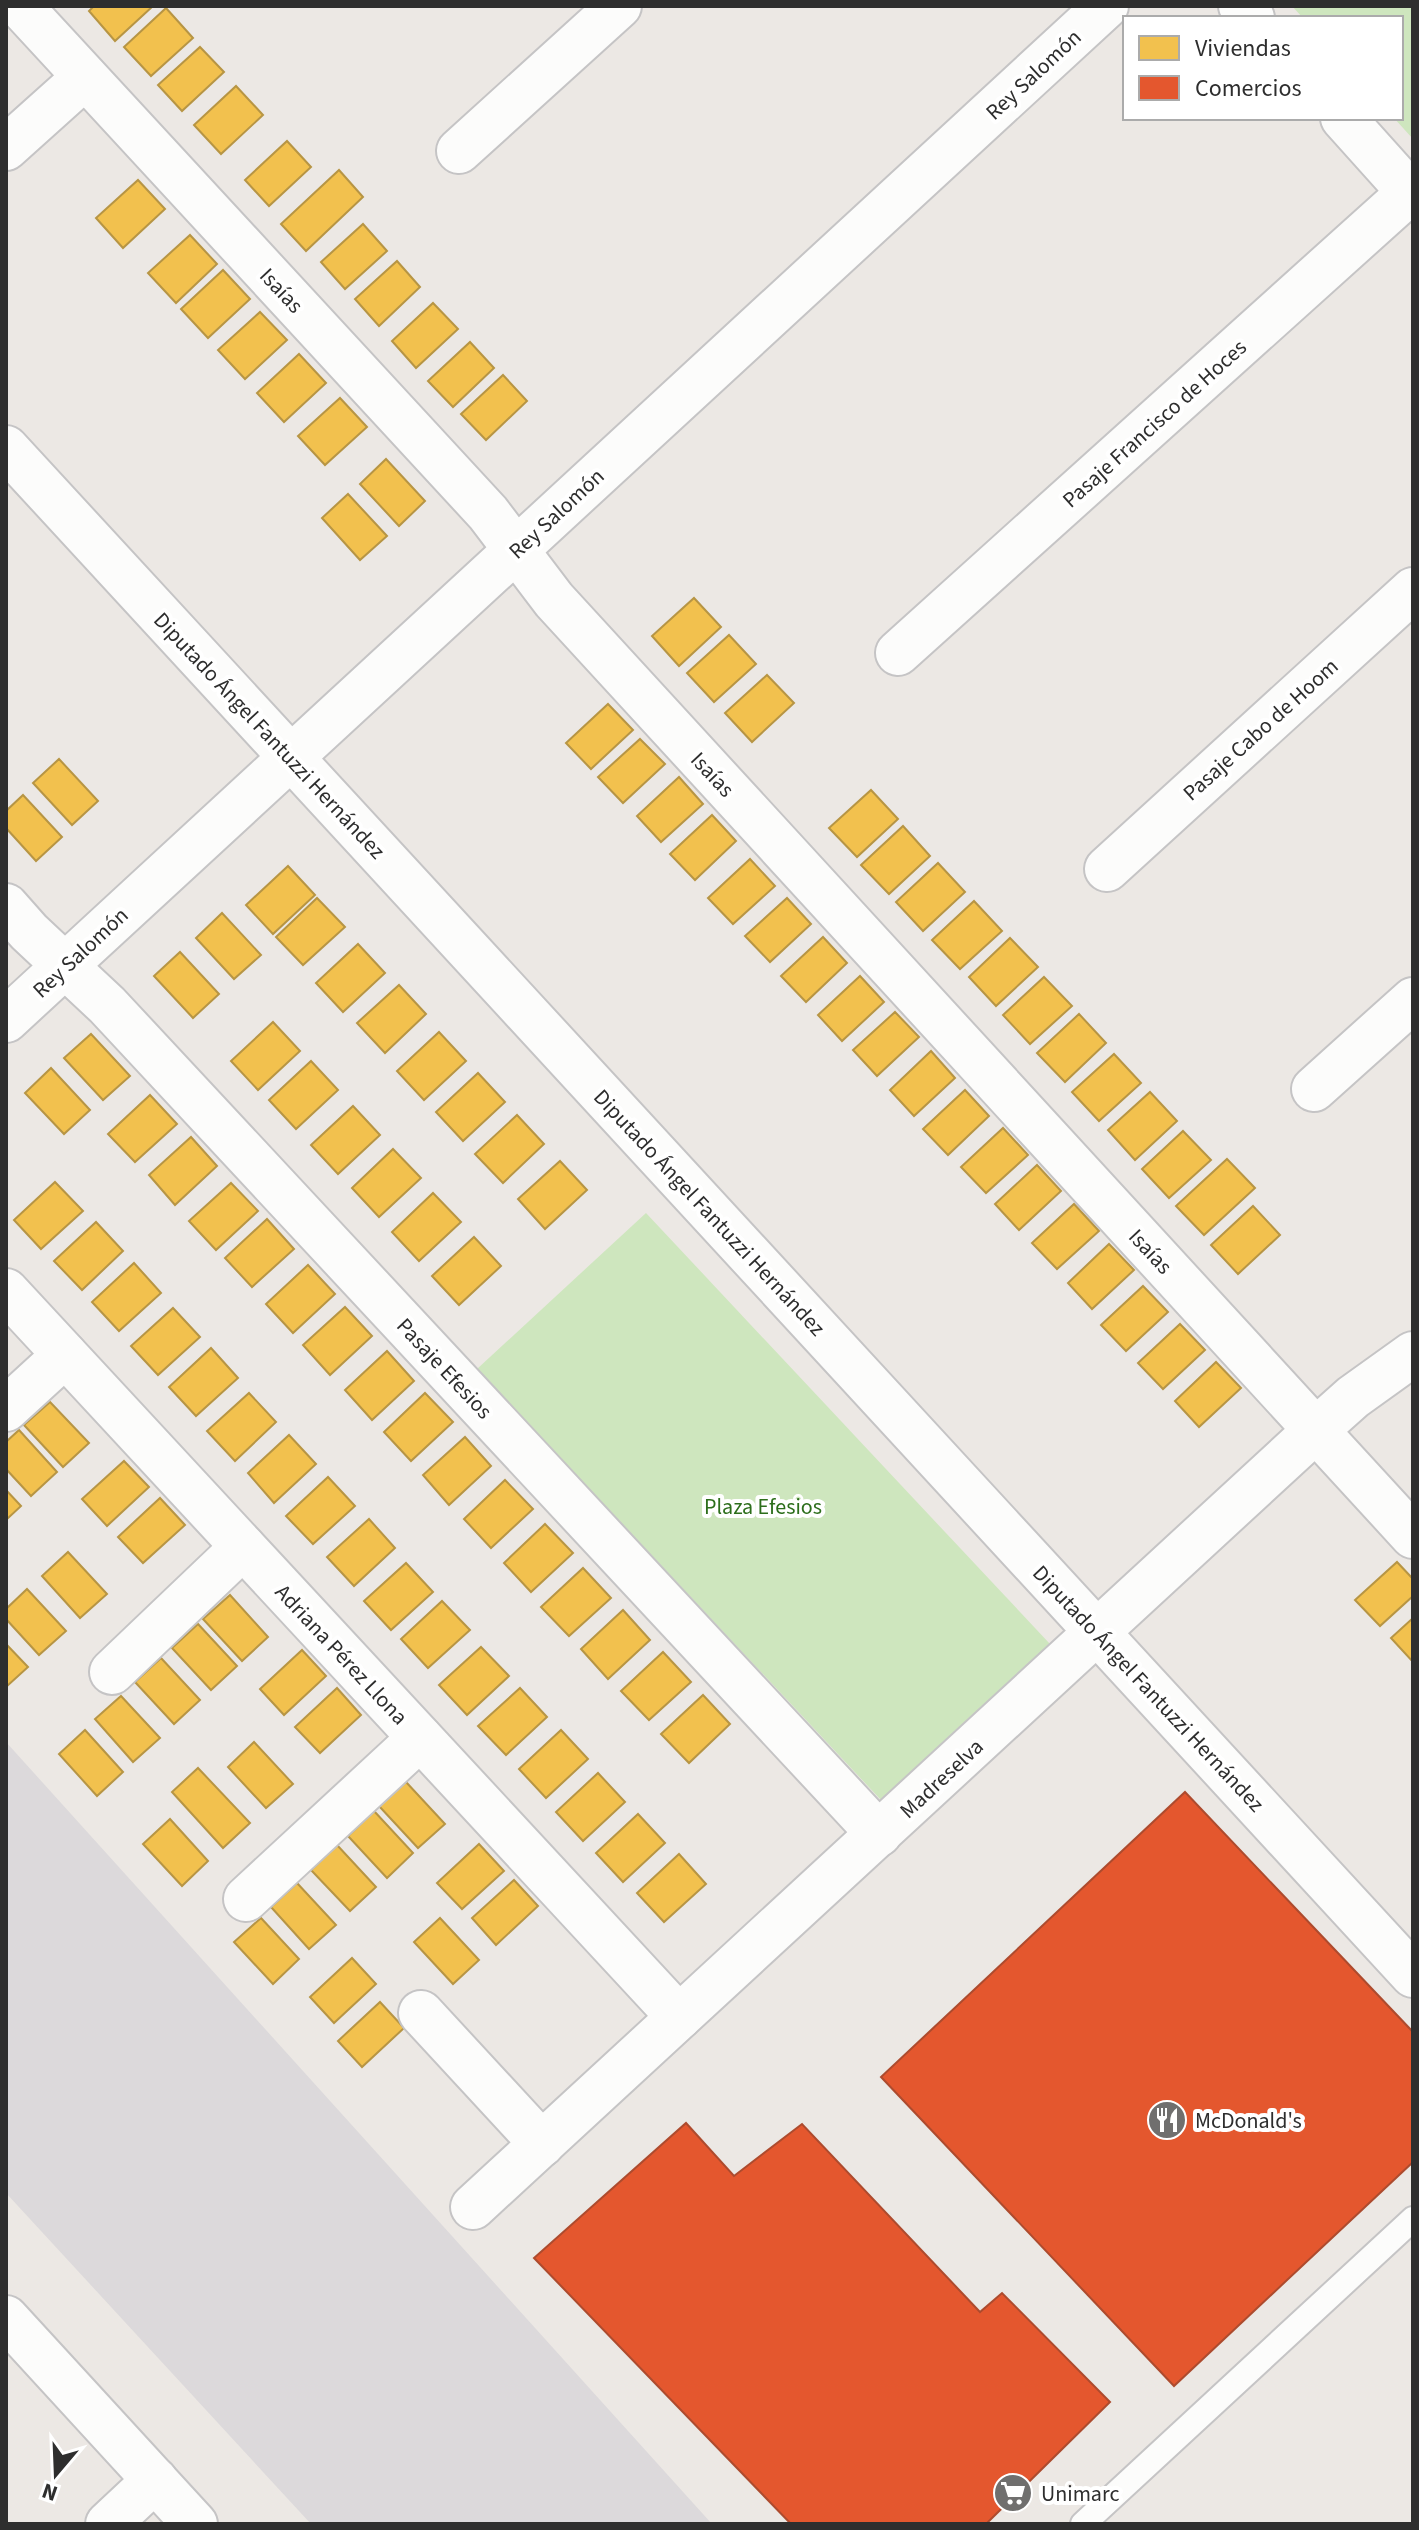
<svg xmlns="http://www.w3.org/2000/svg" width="1419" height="2530" viewBox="0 0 1419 2530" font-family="'Source Sans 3',sans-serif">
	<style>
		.industrial { fill: #dcd9db }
		.green { fill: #cee6be }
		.homes { fill: #f2c14e; stroke: #b79544; stroke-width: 2 }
		.shops { fill: #e4572e; stroke: #ad4b2e; stroke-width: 2 }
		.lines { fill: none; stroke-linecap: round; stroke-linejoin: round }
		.service-casing { stroke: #c5c4c5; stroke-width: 28 }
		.minor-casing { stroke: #c5c4c5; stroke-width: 48 }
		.tertiary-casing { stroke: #c5c4c5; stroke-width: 48 }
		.service { stroke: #fcfcfb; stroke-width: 24 }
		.minor { stroke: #fcfcfb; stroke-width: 44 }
		.tertiary { stroke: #fcfcfb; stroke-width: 44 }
		.labels { text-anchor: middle; stroke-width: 8; stroke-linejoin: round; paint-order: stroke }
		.street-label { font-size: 22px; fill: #2e2e2e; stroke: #fff }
		.park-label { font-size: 22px; fill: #2c6e1b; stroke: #fff }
		.poi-label { font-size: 22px; fill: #2e2e2e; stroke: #fff; text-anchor: start }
	</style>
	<rect width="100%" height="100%" fill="#ece8e4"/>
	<polygon class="industrial" points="6,1742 712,2524 311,2524 6,2193"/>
	<g class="green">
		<polygon points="1292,6 1413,6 1413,139 1394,118 1401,118 1401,18 1303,18"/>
		<polygon points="646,1213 1050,1644 881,1800 477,1369"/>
	</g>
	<g class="homes">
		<polygon points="94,6 153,6 115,41 89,11"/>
		<polygon points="166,8 193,38 151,76 124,47"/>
		<polygon points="200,47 224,72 182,111 158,85"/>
		<polygon points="236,86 263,115 221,154 194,125"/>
		<polygon points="287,141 311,167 269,206 245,180"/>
		<polygon points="339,170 363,197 306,251 281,224"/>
		<polygon points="138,180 165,209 123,248 96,218"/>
		<polygon points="363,224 387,251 345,289 321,262"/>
		<polygon points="190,235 217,264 176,303 148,273"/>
		<polygon points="397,261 420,287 379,326 355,299"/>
		<polygon points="223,270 250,299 208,338 181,309"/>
		<polygon points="433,303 458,329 416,368 392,341"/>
		<polygon points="260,312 287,340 245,379 218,350"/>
		<polygon points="470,342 494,368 453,407 428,381"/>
		<polygon points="299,354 326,383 284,422 257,393"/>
		<polygon points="503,375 527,401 486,440 461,414"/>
		<polygon points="340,398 367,427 325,465 298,436"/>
		<polygon points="386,459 425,501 399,526 360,484"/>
		<polygon points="348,494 387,536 360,560 322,518"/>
		<polygon points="694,598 721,627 679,666 652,636"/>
		<polygon points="729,635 756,664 714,702 687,673"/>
		<polygon points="767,675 794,703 752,742 725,713"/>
		<polygon points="608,704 633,730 591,769 566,743"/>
		<polygon points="640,739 665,764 623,803 598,777"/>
		<polygon points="59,759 98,801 72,825 33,783"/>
		<polygon points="679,777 703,804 661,842 637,816"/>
		<polygon points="871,790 898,819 857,857 829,828"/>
		<polygon points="23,795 62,837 36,861 6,828 6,811"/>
		<polygon points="712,815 736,841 695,880 670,854"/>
		<polygon points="903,826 930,856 889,894 861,865"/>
		<polygon points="750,859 775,886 733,924 708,898"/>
		<polygon points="938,863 965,892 923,931 896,902"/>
		<polygon points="288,866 315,895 273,934 246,905"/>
		<polygon points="317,898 345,927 303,965 276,937"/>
		<polygon points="787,898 811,924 770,962 745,936"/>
		<polygon points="974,901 1002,931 960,969 932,940"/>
		<polygon points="222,913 261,955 234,979 196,938"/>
		<polygon points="823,937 847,963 806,1002 781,976"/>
		<polygon points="1010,938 1038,967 996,1006 969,977"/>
		<polygon points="358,944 385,973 343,1012 316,983"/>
		<polygon points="180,952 219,994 193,1018 154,976"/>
		<polygon points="860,976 884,1002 842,1041 818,1015"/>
		<polygon points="1044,977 1072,1006 1030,1044 1003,1015"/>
		<polygon points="399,985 426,1014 385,1053 357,1023"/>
		<polygon points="895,1012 919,1037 877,1076 853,1050"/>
		<polygon points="1079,1014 1106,1043 1065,1082 1037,1053"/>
		<polygon points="273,1022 300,1051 258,1090 231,1061"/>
		<polygon points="439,1032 466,1061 424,1100 397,1071"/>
		<polygon points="91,1034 130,1076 103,1100 64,1058"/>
		<polygon points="931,1051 955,1078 914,1116 890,1090"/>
		<polygon points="1114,1054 1141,1083 1099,1121 1072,1092"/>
		<polygon points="311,1061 338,1090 296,1129 269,1100"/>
		<polygon points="51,1068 90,1110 64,1134 25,1093"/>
		<polygon points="478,1073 505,1102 463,1141 436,1112"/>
		<polygon points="965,1090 989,1116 948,1155 923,1129"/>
		<polygon points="1150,1092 1177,1121 1135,1160 1108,1130"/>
		<polygon points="150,1095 177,1124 135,1162 108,1134"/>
		<polygon points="353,1106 380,1135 338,1174 311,1145"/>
		<polygon points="517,1115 544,1144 503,1183 475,1154"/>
		<polygon points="1003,1128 1028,1155 986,1193 961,1167"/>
		<polygon points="1183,1131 1211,1160 1169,1198 1142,1169"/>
		<polygon points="191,1137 217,1166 175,1205 149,1175"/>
		<polygon points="393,1149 421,1178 379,1217 352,1188"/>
		<polygon points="1227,1159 1255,1188 1204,1235 1176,1206"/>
		<polygon points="560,1161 587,1190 545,1229 518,1199"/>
		<polygon points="1037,1165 1061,1191 1019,1230 995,1204"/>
		<polygon points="55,1182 83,1211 41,1249 14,1220"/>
		<polygon points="231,1183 258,1211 216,1250 189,1221"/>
		<polygon points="433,1193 461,1222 419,1261 392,1232"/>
		<polygon points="1074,1204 1099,1231 1057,1269 1032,1243"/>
		<polygon points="1253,1206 1280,1235 1238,1274 1211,1245"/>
		<polygon points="267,1219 294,1249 252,1287 225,1258"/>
		<polygon points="96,1222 123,1251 82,1290 54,1261"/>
		<polygon points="474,1237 501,1266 459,1305 432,1276"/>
		<polygon points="1109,1244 1134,1270 1092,1309 1068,1283"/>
		<polygon points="134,1263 161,1293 119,1331 92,1302"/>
		<polygon points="308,1265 335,1294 293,1333 266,1304"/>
		<polygon points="1143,1286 1168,1312 1126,1351 1101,1325"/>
		<polygon points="345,1307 372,1336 330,1375 303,1345"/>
		<polygon points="173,1308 200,1337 158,1375 131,1346"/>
		<polygon points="1180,1324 1205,1350 1163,1389 1138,1363"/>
		<polygon points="211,1348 238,1378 196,1416 169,1387"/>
		<polygon points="387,1351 414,1381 372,1420 345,1390"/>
		<polygon points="1216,1362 1241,1388 1199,1427 1175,1401"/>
		<polygon points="249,1393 276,1422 235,1461 207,1431"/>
		<polygon points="425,1393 453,1422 411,1461 384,1432"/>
		<polygon points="50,1402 89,1443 63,1467 24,1425"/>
		<polygon points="19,1430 57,1472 31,1496 6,1469 6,1442"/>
		<polygon points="289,1435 316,1464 274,1503 248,1473"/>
		<polygon points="465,1437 491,1466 449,1505 423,1475"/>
		<polygon points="124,1461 149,1487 107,1526 82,1499"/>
		<polygon points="328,1477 355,1506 313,1544 286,1516"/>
		<polygon points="505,1480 533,1509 491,1548 464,1519"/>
		<polygon points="6,1490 21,1506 6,1520"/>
		<polygon points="160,1498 185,1525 143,1563 118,1537"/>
		<polygon points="369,1519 395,1548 354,1586 327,1557"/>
		<polygon points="545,1524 573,1553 531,1592 504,1563"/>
		<polygon points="68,1552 107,1594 80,1618 42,1576"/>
		<polygon points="1397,1562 1413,1579 1413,1596 1380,1626 1355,1600"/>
		<polygon points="406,1563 433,1592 391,1630 364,1601"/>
		<polygon points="583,1568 611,1598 569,1636 541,1607"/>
		<polygon points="27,1589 66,1631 39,1655 6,1619 6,1609"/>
		<polygon points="230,1595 268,1637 242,1661 203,1619"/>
		<polygon points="442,1601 470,1630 428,1668 401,1639"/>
		<polygon points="623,1610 650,1640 608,1679 581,1649"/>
		<polygon points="1413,1618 1413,1662 1391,1638"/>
		<polygon points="198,1624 237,1666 211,1690 172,1648"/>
		<polygon points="6,1644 28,1667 6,1687"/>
		<polygon points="481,1647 509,1676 467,1715 439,1685"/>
		<polygon points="302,1650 326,1676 284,1715 260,1689"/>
		<polygon points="663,1652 691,1682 649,1720 621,1691"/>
		<polygon points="161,1658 200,1700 174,1724 135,1682"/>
		<polygon points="337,1688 361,1715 320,1753 295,1727"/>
		<polygon points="520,1688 547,1717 506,1755 478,1726"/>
		<polygon points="703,1695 730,1724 689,1763 661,1734"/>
		<polygon points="121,1696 160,1738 133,1762 95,1719"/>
		<polygon points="85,1730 123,1772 97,1796 59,1754"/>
		<polygon points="561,1730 588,1759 546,1798 519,1769"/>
		<polygon points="254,1742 293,1784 266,1808 228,1767"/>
		<polygon points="198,1768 250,1823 223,1848 172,1792"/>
		<polygon points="598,1773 625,1802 583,1841 556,1812"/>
		<polygon points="406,1782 445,1824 418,1848 379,1806"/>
		<polygon points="374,1811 413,1853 387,1878 348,1836"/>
		<polygon points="638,1814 665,1843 623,1882 596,1853"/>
		<polygon points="170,1819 208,1861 182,1886 143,1844"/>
		<polygon points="479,1844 504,1871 462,1909 437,1883"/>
		<polygon points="337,1845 376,1887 350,1911 311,1870"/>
		<polygon points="679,1854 706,1884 664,1922 637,1893"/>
		<polygon points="514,1880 538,1906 496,1945 472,1918"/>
		<polygon points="297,1883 336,1925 309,1949 271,1907"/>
		<polygon points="261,1918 299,1959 273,1984 234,1942"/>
		<polygon points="440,1918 479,1960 453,1984 414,1942"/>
		<polygon points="352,1958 376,1984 334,2023 310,1997"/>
		<polygon points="380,2002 404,2028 362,2067 338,2041"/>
	</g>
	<g class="shops">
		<polygon points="1185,1792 1413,2032 1413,2162 1174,2386 881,2077"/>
		<polygon points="686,2123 734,2176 802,2124 980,2312 1002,2293 1110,2402 986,2524 791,2524 534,2258"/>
	</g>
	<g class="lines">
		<defs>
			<polyline id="service" points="1083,2524 1413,2219"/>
			<g id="minor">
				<polyline points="20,6 488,513 554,600 1413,1536"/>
				<polyline points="1241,6 1252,18"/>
				<polyline points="1343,118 1413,196"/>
				<polyline points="6,148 85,77"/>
				<polyline points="459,151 619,6"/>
				<polyline points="6,448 1413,1975"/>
				<polyline points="898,653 1410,192"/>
				<polyline points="1107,869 1413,590"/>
				<polyline points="6,906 29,932 107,1005 879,1834"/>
				<polyline points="6,1020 1106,6"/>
				<polyline points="1314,1089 1413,1000"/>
				<polyline points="6,1291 679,2017"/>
				<polyline points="6,1409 65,1355"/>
				<polyline points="112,1672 243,1547"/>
				<polyline points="246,1899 420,1738"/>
				<polyline points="421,2013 542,2144"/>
				<polyline points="473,2207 1316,1430 1353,1397 1413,1354"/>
				<polyline points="108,2524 155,2480"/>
			</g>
			<polyline id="tertiary" points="6,2318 195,2524"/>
		</defs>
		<use href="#service" class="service-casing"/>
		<use href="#minor" class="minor-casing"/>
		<use href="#tertiary" class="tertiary-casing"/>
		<use href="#service" class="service"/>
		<use href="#minor" class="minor"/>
		<use href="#tertiary" class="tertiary"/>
	</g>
	<defs>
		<symbol id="restaurant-disc" viewBox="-11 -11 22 22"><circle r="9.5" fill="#706f6e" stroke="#fff"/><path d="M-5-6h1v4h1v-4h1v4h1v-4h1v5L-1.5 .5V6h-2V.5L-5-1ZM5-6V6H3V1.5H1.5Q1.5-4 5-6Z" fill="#fff"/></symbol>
		<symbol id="supermarket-disc" viewBox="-11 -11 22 22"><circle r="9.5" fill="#706f6e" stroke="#fff"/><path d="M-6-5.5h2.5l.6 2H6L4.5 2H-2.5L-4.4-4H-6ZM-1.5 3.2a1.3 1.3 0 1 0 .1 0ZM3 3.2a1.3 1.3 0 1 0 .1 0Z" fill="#fff"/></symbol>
	</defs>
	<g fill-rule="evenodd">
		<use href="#restaurant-disc" x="1145" y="2098" width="44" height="44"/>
		<use href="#supermarket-disc" x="991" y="2471" width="44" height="44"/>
	</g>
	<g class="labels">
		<g class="street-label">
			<text transform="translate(1033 74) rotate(-43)" y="8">Rey Salomón</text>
			<text transform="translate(282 290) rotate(47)" y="8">Isaías</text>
			<text transform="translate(1154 423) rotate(-42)" y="8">Pasaje Francisco de Hoces</text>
			<text transform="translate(556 513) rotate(-43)" y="8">Rey Salomón</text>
			<text transform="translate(1260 729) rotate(-42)" y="8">Pasaje Cabo de Hoom</text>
			<text transform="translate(270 735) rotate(47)" y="8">Diputado Ángel Fantuzzi Hernández</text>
			<text transform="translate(713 774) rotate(47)" y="8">Isaías</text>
			<text transform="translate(80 952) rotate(-43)" y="8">Rey Salomón</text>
			<text transform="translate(710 1212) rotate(47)" y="8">Diputado Ángel Fantuzzi Hernández</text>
			<text transform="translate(1151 1251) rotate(47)" y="8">Isaías</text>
			<text transform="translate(445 1368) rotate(47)" y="8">Pasaje Efesios</text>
			<text transform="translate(342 1654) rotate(47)" y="8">Adriana Pérez Llona</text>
			<text transform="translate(1149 1688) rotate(47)" y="8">Diputado Ángel Fantuzzi Hernández</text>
			<text transform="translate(941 1778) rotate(-43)" y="8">Madreselva</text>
		</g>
		<g class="park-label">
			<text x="763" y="1514">Plaza Efesios</text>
		</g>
		<g class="poi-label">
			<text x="1195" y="2128">McDonald's</text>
			<text x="1041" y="2501">Unimarc</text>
		</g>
	</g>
	<rect width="1419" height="2530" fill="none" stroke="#2e2e2e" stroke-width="16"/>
	<rect x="1123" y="16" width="280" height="104" fill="#ffffff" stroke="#ababab" stroke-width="2"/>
	<rect x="1139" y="36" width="40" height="24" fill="#f2c14e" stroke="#ababab" stroke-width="2"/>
	<text x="1195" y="56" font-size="24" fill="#2e2e2e">Viviendas</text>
	<rect x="1139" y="76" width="40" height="24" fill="#e4572e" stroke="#ababab" stroke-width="2"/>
	<text x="1195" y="96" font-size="24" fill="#2e2e2e">Comercios</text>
	<g transform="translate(56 2474) rotate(199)" stroke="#ffffff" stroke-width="6" paint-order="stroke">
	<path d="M0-6L14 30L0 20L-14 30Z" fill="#2e2e2e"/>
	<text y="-12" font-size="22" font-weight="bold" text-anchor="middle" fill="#2e2e2e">N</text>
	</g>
</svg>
